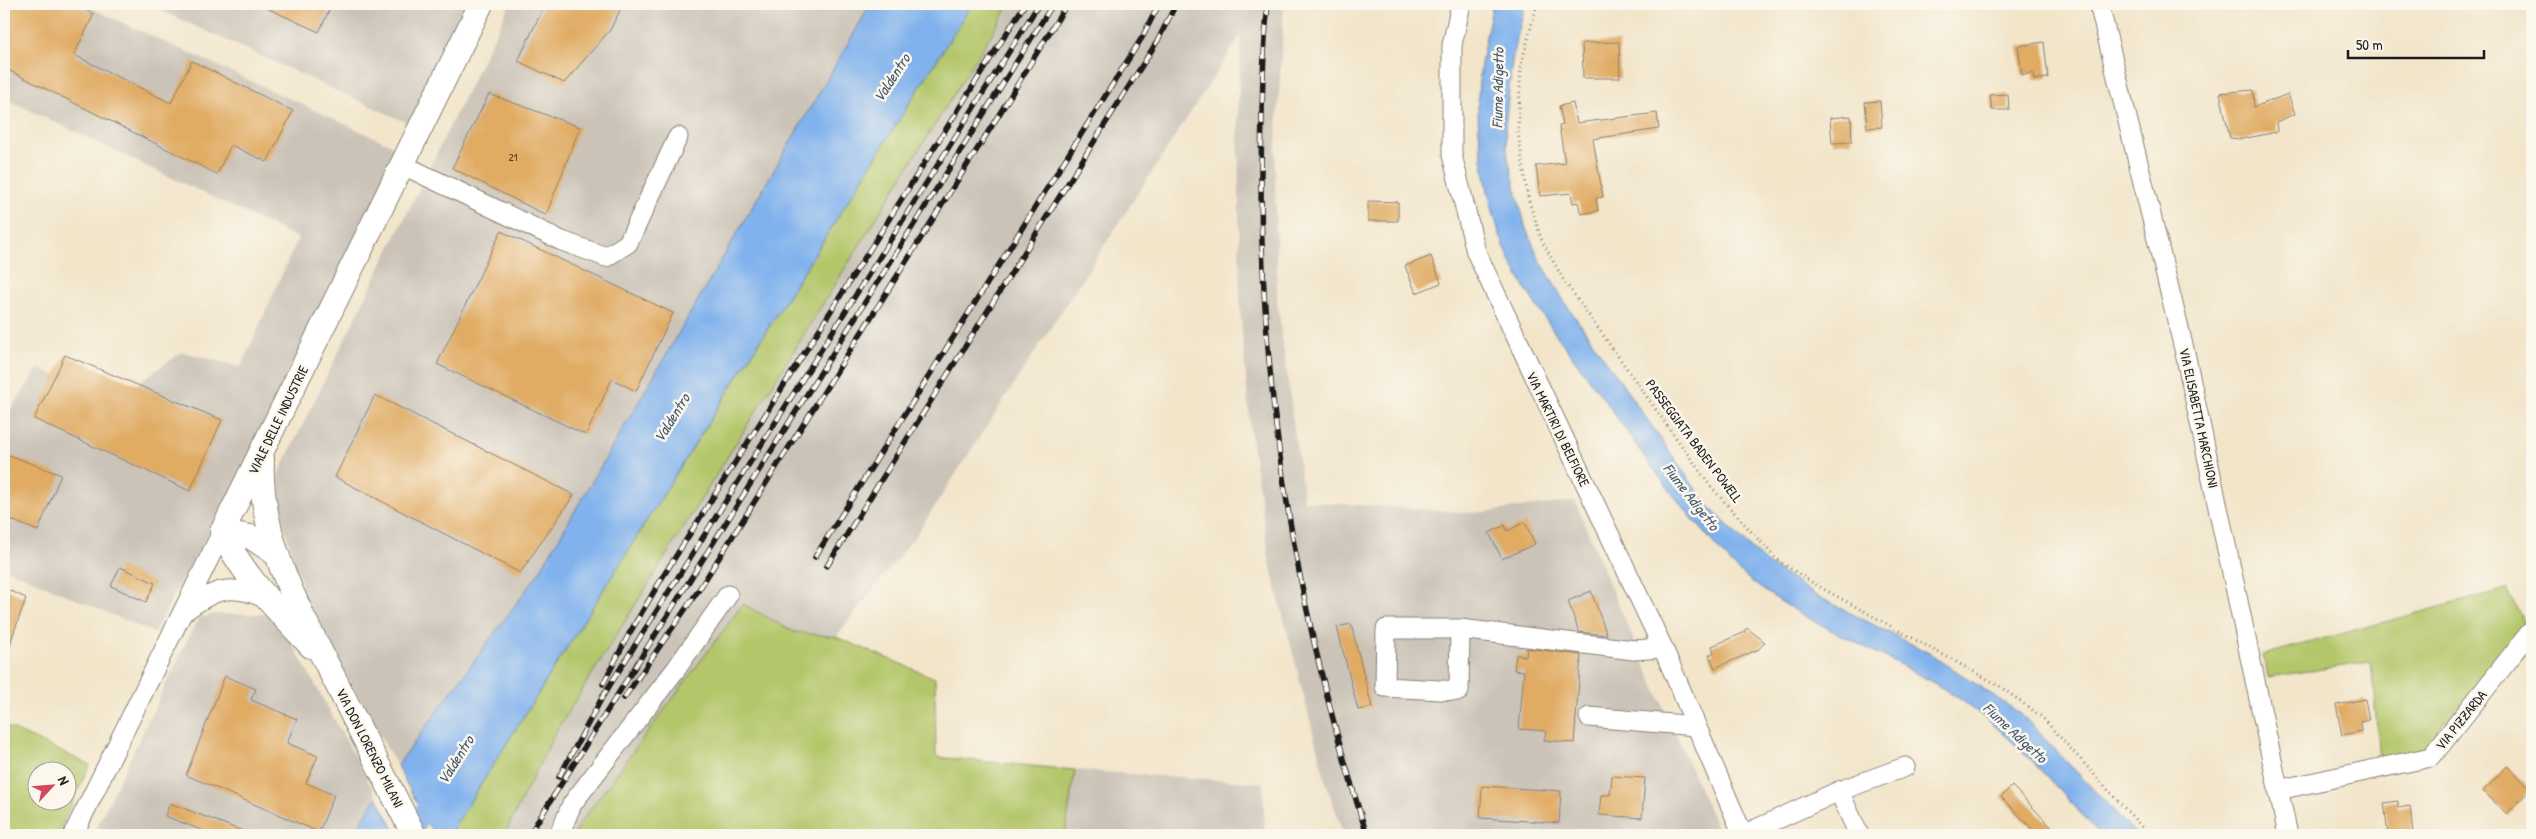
<svg xmlns="http://www.w3.org/2000/svg" width="2536" height="839" viewBox="0 0 2536 839" font-family="'Patrick Hand',sans-serif">
	<style>
		.industrial { fill: #cbc3b8 }
		.green { fill: #b3c669; stroke: #687142; fill-rule: evenodd }
		.water { fill: #81b2ed; stroke: #4e6784 }
		.lines { fill: none; stroke-linecap: round; stroke-linejoin: round }
		.canal { stroke: #81b2ed; stroke-width: 19 }
		.building { fill: #e0ab64 }
		.minor-casing { stroke: #878073; stroke-width: 21 }
		.major-casing { stroke: #878073; stroke-width: 26 }
		.path { stroke: #878073; stroke-width: 3; stroke-dasharray: 1 4; stroke-linecap: butt }
		.minor { stroke: #fff; stroke-width: 19 }
		.major { stroke: #fff; stroke-width: 24 }
		.rail-casing { stroke: #1c1c1c; stroke-width: 5.5 }
		.rail { stroke: #fbf7ec; stroke-width: 4; stroke-dasharray: 11; stroke-linecap: butt }
		.labels { text-anchor: middle; stroke-width: 5; stroke-linejoin: round; paint-order: stroke }
		.number-label { font-size: 11px; fill: #4d402e }
		.street-label { font-size: 14px; fill: #1c1c1c; stroke: #fbf7ec }
		.water-label { font-size: 15px; font-style: italic; fill: #445870; stroke: #fbf7ec }
	</style>
	<rect width="100%" height="100%" fill="#fbf7ec"/>
	<filter id="ink" filterUnits="userSpaceOnUse"><feTurbulence type="fractalNoise" baseFrequency=".02" numOctaves="2"/><feDisplacementMap in="SourceGraphic" scale="10" xChannelSelector="R" yChannelSelector="G"/><feConvolveMatrix kernelMatrix="1 2 1 2 8 2 1 2 1" color-interpolation-filters="sRGB"/></filter>
	<filter id="wash" filterUnits="userSpaceOnUse"><feTurbulence type="fractalNoise" baseFrequency=".0096" numOctaves="4" result="noise"/><feDisplacementMap in="SourceGraphic" scale="20" xChannelSelector="R" yChannelSelector="G"/><feGaussianBlur stdDeviation="1.12" result="paint"/><feColorMatrix in="noise" values="0 0 0 0 0 0 0 0 0 0 0 0 0 0 0 0 0 1.4 0 .05"/><feComposite in="paint" operator="in"/></filter>
	<g filter="url(#wash)">
		<rect width="100%" height="100%" fill="#f2e5ca"/>
		<g class="industrial">
			<polygon points="4,4 82,4 402,150 248,464 173,596 154,633 4,568 4,420 38,369 118,397 182,352 241,367 298,238 4,98"/>
			<polygon points="147,4 473,4 414,126"/>
			<polygon points="510,4 871,4 538,574 397,766 301,593 301,581 283,523 278,475"/>
			<polygon points="1010,4 1284,4 1275,165 1277,300 1304,501 1475,513 1575,501 1614,595 1720,835 1344,835 1326,783 1270,564 1251,437 1240,308 1238,115 1241,35 918,532 836,637 794,632 743,604 578,826 575,835 504,835 554,735"/>
			<polygon points="215,614 276,614 377,797 353,835 93,835 198,618"/>
			<polygon points="1075,770 1263,783 1265,835 1065,835"/>
		</g>
		<g class="green">
			<polygon points="972,4 1010,4 554,735 504,835 449,835"/>
			<polygon points="2506,589 2532,635 2462,723 2445,721 2426,749 2380,761 2371,662 2268,677 2263,655"/>
			<polygon points="743,604 794,632 836,637 935,678 936,757 1075,770 1065,835 575,835 578,826"/>
			<path d="M4 725 90 765 57 835H4ZM38 772H68V802H38Z"/>
		</g>
		<g class="water">
			<polygon points="871,4 972,4 449,835 434,835 397,766 538,574"/>
			<path d="M1493 4H1525L1512 61 1505 127 1508 158 1526 229 1539 258 1564 301 1707 505 1766 563 1817 596 1929 653 2021 714 2137 835H2101C2060 792 2020 743 1971 707 1902 657 1815 632 1746 577 1731 565 1717 548 1705 533 1673 497 1645 458 1618 419 1584 370 1538 316 1512 264 1491 223 1477 148 1478 102 1478 69 1486 36 1493 4Z"/>
			<polygon points="377,797 397,835 353,835"/>
		</g>
		<g class="lines">
			<polyline class="canal" points="409,835 436,792"/>
		</g>
		<g id="blocks">
			<g class="building">
				<polygon points="4,4 73,4 94,14 74,55 171,103 192,61 293,111 267,162 231,145 217,174 4,68"/>
				<polygon points="258,4 332,4 319,32"/>
				<polygon points="545,4 623,4 610,30 564,83 518,61"/>
				<polygon points="1619,42 1620,78 1583,78 1582,43"/>
				<polygon points="2044,42 2048,78 2034,80 2033,73 2022,75 2018,46"/>
				<polygon points="2253,90 2254,107 2288,94 2295,114 2276,122 2277,132 2242,139 2230,138 2220,93"/>
				<polygon points="489,94 580,127 546,215 452,168"/>
				<polygon points="2008,94 2009,110 1992,110 1990,95"/>
				<polygon points="1880,101 1882,127 1867,128 1865,102"/>
				<polygon points="1573,103 1577,123 1657,113 1659,129 1593,139 1603,197 1596,198 1598,211 1581,214 1578,202 1573,203 1571,193 1540,196 1536,166 1565,163 1559,126 1563,125 1559,106"/>
				<polygon points="1851,116 1852,142 1832,143 1830,118"/>
				<polygon points="1368,201 1398,202 1398,221 1368,221"/>
				<polygon points="501,231 673,313 636,391 612,379 586,435 437,364"/>
				<polygon points="1431,256 1441,283 1416,293 1405,266"/>
				<polygon points="65,355 222,420 190,491 34,419"/>
				<polygon points="375,395 574,495 520,573 335,477"/>
				<polygon points="4,453 61,475 38,531 4,517"/>
				<polygon points="1525,522 1535,544 1502,559 1489,533 1505,525 1507,531"/>
				<polygon points="120,567 155,583 146,602 111,586"/>
				<polygon points="4,588 26,598 6,655 4,655"/>
				<polygon points="1591,591 1607,635 1579,632 1568,601"/>
				<polygon points="1351,624 1372,707 1358,710 1337,627"/>
				<polygon points="1747,628 1765,642 1759,649 1715,668 1709,655 1714,653 1712,646 1743,633"/>
				<polygon points="1527,648 1581,655 1574,743 1544,740 1546,731 1519,729 1524,671 1514,670 1516,655 1526,656"/>
				<polygon points="225,676 256,689 251,700 297,719 287,743 318,756 306,783 334,795 319,832 186,775"/>
				<polygon points="2365,699 2369,720 2360,722 2361,731 2342,735 2336,705"/>
				<polygon points="2507,766 2531,789 2507,814 2483,791"/>
				<polygon points="1612,776 1645,778 1642,818 1599,815 1601,795 1610,795"/>
				<polygon points="1482,786 1561,791 1559,823 1480,818"/>
				<polygon points="2012,786 2059,835 2038,835 2001,797"/>
				<polygon points="2398,801 2398,808 2410,806 2413,834 2388,835 2384,803"/>
				<polygon points="170,803 250,834 249,835 214,835 165,816"/>
			</g>
		</g>
	</g>
	<g filter="url(#ink)">
		<use href="#blocks" fill-opacity="0" stroke="#878073" stroke-width="1"/>
		<g class="lines">
			<defs>
				<g id="minor">
					<polyline points="1461,4 1452,45 1452,155 1476,252 1663,648 1743,835"/>
					<polyline points="2099,4 2185,353 2288,835"/>
					<polyline points="403,165 562,241 606,257 628,243 678,137"/>
					<path d="M185 611C214 589 230 583 265 598"/>
					<polyline points="1460,629 1459,691 1385,687 1386,629 1460,629 1634,650 1663,648"/>
					<polyline points="1589,717 1696,726"/>
					<polyline points="2278,790 2431,757 2532,630"/>
					<polyline points="1839,791 1859,835"/>
					<polyline points="73,835 222,532"/>
					<polyline points="559,835 572,804 676,669 728,595"/>
					<polyline points="1743,835 1839,791 1905,767"/>
				</g>
				<g id="major">
					<path d="M262 459C258 540 302 615 338 686 363 736 389 786 414 835"/>
					<polyline points="222,532 481,4"/>
					<path d="M222 532C244 577 277 610 311 646"/>
					<polyline points="222,532 251,537 275,553"/>
				</g>
			</defs>
			<use href="#minor" class="minor-casing"/>
			<use href="#major" class="major-casing"/>
			<polyline class="path" points="1537,4 1521,65 1518,132 1528,198 1542,241 1563,279 1711,487 1777,560 1818,586 1998,685 2042,717 2149,835"/>
			<use href="#minor" class="minor"/>
			<use href="#major" class="major"/>
			<defs>
				<g id="rail">
					<path d="M1268 4C1262 60 1262 117 1261 173 1260 399 1298 620 1367 835"/>
					<polyline points="815,557 1143,36 1159,4"/>
					<polyline points="827,566 1158,40 1176,4"/>
					<polyline points="603,684 629,634 662,578 1025,4"/>
					<polyline points="624,698 698,591 995,121 1067,4"/>
					<polyline points="559,777 603,696 1039,4"/>
					<polyline points="529,835 1053,4"/>
				</g>
			</defs>
			<use href="#rail" class="rail-casing"/>
			<use href="#rail" class="rail"/>
		</g>
	</g>
	<g class="labels">
		<g class="number-label">
			<text x="513" y="161">21</text>
		</g>
		<g class="street-label">
			<text transform="translate(2199 418) rotate(78)" y="5">VIA ELISABETTA MARCHIONI</text>
			<text transform="translate(278 420) rotate(-64)" y="5">VIALE DELLE INDUSTRIE</text>
			<text transform="translate(1558 429) rotate(64)" y="5">VIA MARTIRI DI BELFIORE</text>
			<text transform="translate(1694 441) rotate(53)" y="5">PASSEGGIATA BADEN POWELL</text>
			<text transform="translate(2461 720) rotate(-51)" y="5">VIA PIZZARDA</text>
			<text transform="translate(370 748) rotate(63)" y="5">VIA DON LORENZO MILANI</text>
		</g>
		<g class="water-label">
			<text transform="translate(892 78) rotate(-57)" y="5">Valdentro</text>
			<text transform="translate(1498 88) rotate(-89)" y="5">Fiume Adigetto</text>
			<text transform="translate(672 418) rotate(-58)" y="5">Valdentro</text>
			<text transform="translate(1691 497) rotate(52)" y="5">Fiume Adigetto</text>
			<text transform="translate(2015 733) rotate(43)" y="5">Fiume Adigetto</text>
			<text transform="translate(456 760) rotate(-58)" y="5">Valdentro</text>
		</g>
	</g>
	<rect width="2536" height="839" fill="none" stroke="#fbf7ec" stroke-width="20"/>
	<g transform="translate(52 786) rotate(64)"><circle r="24" fill="#fbf7ec" stroke="#a29f99"/>
	<path d="M0-4L9 19L0 12L-9 19Z" fill="#d1495b"/>
	<text y="-8" font-size="14" font-weight="bold" text-anchor="middle" fill="#1c1c1c">N</text>
	</g>
	<path d="M2348 50v8h136v-8" fill="none" stroke="#1c1c1c" stroke-width="2.5"/>
	<text x="2356" y="50" font-size="15" fill="#1c1c1c" stroke="#fbf7ec" stroke-width="4" paint-order="stroke">50 m</text>
</svg>
